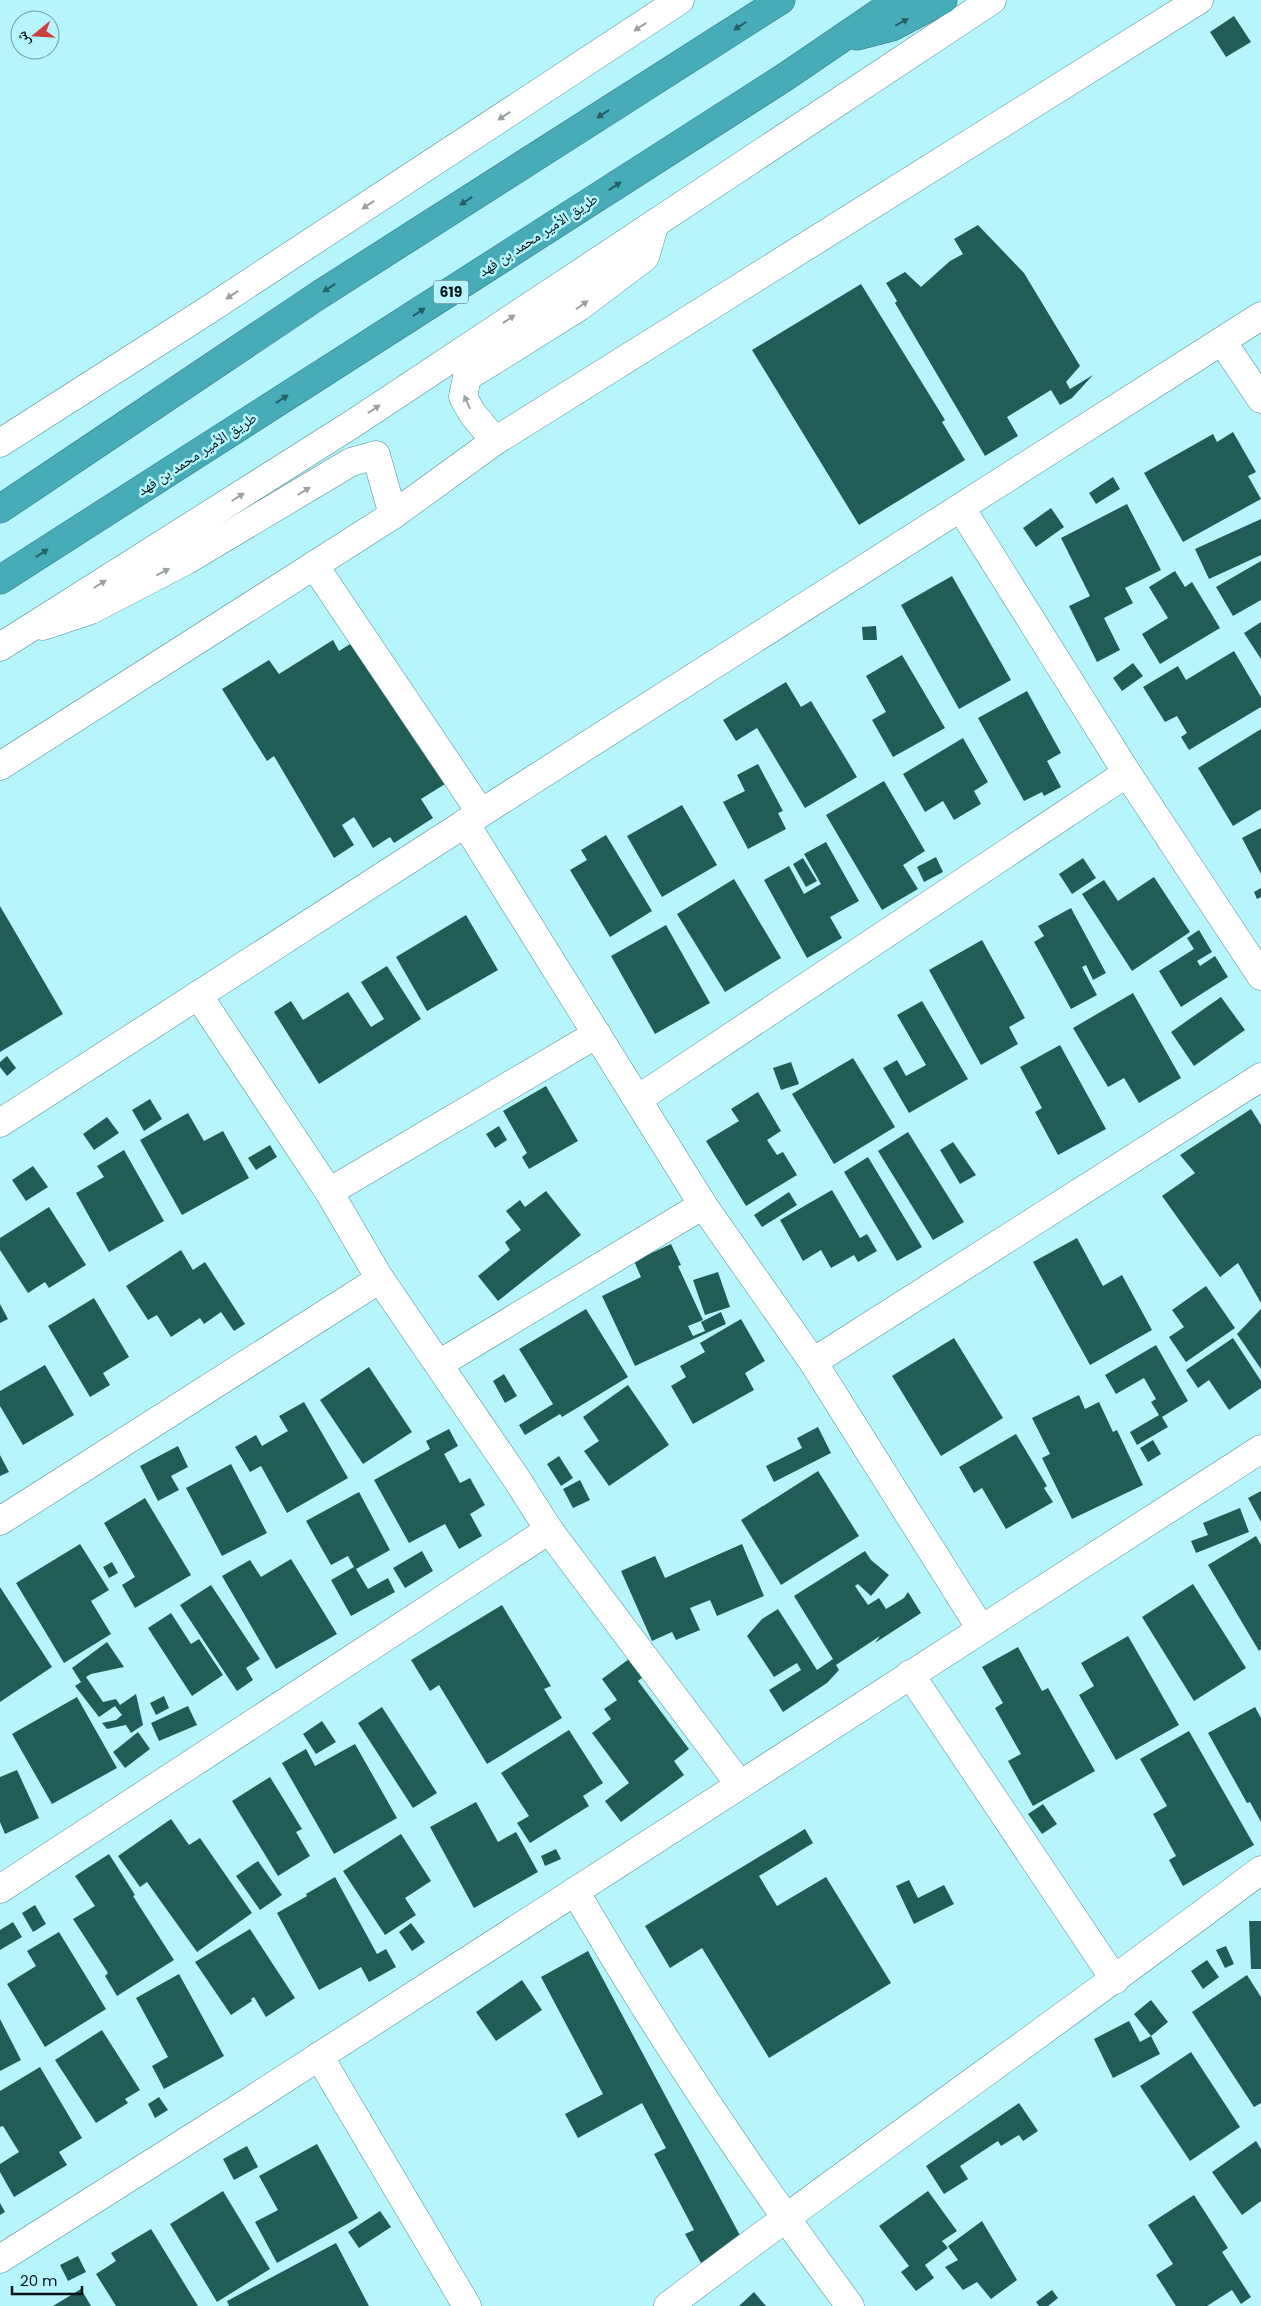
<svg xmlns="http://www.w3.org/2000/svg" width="1261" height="2306" viewBox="0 0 1261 2306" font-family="Poppins,'Noto Naskh Arabic',sans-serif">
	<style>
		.building { fill: #215d57 }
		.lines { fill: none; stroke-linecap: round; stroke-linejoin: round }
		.minor-casing { stroke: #518b93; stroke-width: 29 }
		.secondary-casing { stroke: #518b93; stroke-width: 29 }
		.motorway-casing { stroke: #2f7780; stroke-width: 29 }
		.minor { stroke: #fff; stroke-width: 28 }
		.secondary { stroke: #fff; stroke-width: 28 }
		.motorway { stroke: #48acb8; stroke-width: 28 }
		.oneway { fill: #246068 }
		.oneway2 { fill: #99a1a3 }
		.labels { text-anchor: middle; stroke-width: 5; stroke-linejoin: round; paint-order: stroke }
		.shield { fill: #b7f5fd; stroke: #37585d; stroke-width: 1 }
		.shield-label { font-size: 14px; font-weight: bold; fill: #001518 }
		.street-label { font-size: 15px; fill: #001518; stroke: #b7f5fd }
	</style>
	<rect width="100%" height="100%" fill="#b7f5fd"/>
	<g class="building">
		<polygon points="1234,16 1251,42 1226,57 1210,32"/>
		<polygon points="978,225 1024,273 1080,366 1066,382 1070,389 1093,375 1072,398 1060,405 1051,390 1007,417 1018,436 985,456 895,303 897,301 886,283 905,272 921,287 950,261 963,254 954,239"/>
		<polygon points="861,284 945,420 942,422 965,460 859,525 752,350"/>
		<polygon points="1233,432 1256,472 1248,476 1261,499 1183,542 1144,473 1213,434 1217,442"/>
		<polygon points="1113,477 1120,489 1096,504 1089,493"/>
		<polygon points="1127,504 1161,570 1125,588 1133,603 1104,618 1120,650 1097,662 1069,606 1090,596 1061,538"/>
		<polygon points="1051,508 1064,527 1036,547 1023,528"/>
		<polygon points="1261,519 1261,555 1209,579 1195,549"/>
		<polygon points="1261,561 1261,600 1233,616 1216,587"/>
		<polygon points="1175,571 1185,587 1192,582 1220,628 1160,664 1142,634 1168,618 1149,587"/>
		<polygon points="952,576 1011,680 959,709 901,605"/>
		<polygon points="1261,622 1261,659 1244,633"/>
		<polygon points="876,626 877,640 863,640 862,627"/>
		<polygon points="360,638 450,781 421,799 433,818 394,843 390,837 373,848 354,817 342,825 354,845 334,858 274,756 267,761 222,689 269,660 279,674 333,640 339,651"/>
		<polygon points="1234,651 1261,697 1261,707 1189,750 1181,737 1187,733 1177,716 1165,722 1143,687 1178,666 1186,680"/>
		<polygon points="902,655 945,728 893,757 872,720 886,712 866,676"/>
		<polygon points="1133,663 1143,676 1122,691 1113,678"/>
		<polygon points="786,682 801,707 811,701 857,777 805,808 757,728 736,741 723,720"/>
		<polygon points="1027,691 1061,753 1047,761 1061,787 1044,796 1042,792 1024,801 978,718"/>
		<polygon points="1261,729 1261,809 1233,826 1198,768"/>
		<polygon points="963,738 988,782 974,791 981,804 954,820 943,801 925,812 903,774"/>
		<polygon points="758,764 783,811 778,813 786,829 748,849 723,802 745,791 737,775"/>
		<polygon points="884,781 925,851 903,865 918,889 882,910 826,815"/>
		<polygon points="682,805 717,865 662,897 627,836"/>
		<polygon points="1261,828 1261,874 1242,838"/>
		<polygon points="606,835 652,911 610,937 570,870 587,860 581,850"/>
		<polygon points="826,842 859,901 830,917 842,938 807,958 764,880 789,866 804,894 821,884 804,854"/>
		<polygon points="936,857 943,872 924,882 917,867"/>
		<polygon points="803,858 817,881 806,887 793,864"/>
		<polygon points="1083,858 1096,878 1072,894 1059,874"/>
		<polygon points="1154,877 1190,932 1132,971 1082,894 1104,880 1118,901"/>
		<polygon points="734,879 781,958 725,992 677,914"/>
		<polygon points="1261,888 1261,897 1257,899 1254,892"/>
		<polygon points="0,906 63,1014 0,1052"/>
		<polygon points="1071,908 1106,973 1093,980 1086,965 1082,967 1097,995 1071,1009 1034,942 1044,936 1038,926"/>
		<polygon points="466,915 498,970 427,1011 396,957"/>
		<polygon points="666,925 710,1003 655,1034 611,956"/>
		<polygon points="1199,930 1212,952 1197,961 1200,966 1215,956 1228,977 1181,1007 1159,971 1194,949 1187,938"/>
		<polygon points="982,940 1025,1018 1009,1027 1018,1044 981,1065 929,970"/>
		<polygon points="387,966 421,1019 319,1084 274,1012 291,1001 303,1020 348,992 371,1027 384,1019 361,982"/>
		<polygon points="1133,993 1181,1078 1139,1103 1124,1078 1108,1087 1073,1028"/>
		<polygon points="1221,997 1245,1030 1194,1066 1171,1032"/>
		<polygon points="922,1001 968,1079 909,1113 883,1068 897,1060 906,1076 926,1065 897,1015"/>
		<polygon points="1060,1045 1106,1129 1058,1155 1035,1112 1042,1108 1020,1067"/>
		<polygon points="7,1056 16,1068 7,1076 0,1067 0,1062"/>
		<polygon points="853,1058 895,1127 834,1164 792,1094"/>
		<polygon points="791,1062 799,1084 781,1090 773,1068"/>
		<polygon points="546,1086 578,1141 529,1169 522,1157 527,1153 503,1111"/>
		<polygon points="758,1092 781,1131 767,1140 777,1155 783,1152 797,1175 746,1206 706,1141 739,1121 731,1109"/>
		<polygon points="150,1099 162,1119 144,1131 132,1110"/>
		<polygon points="1251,1109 1261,1125 1261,1303 1238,1263 1220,1277 1162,1196 1195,1173 1180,1155"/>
		<polygon points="188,1113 204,1141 223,1131 249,1178 182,1215 140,1140"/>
		<polygon points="107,1117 119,1133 94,1150 83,1134"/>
		<polygon points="499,1126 507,1140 495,1148 486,1134"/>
		<polygon points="908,1132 964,1222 933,1240 878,1151"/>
		<polygon points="953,1142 976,1175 960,1184 940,1150"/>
		<polygon points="270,1145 277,1157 256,1170 248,1158"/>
		<polygon points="124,1150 164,1221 109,1252 76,1193 104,1177 97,1166"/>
		<polygon points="868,1157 922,1247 897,1261 844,1172"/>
		<polygon points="33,1166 48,1187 26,1201 12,1180"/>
		<polygon points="832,1190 860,1238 867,1234 877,1251 858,1262 854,1255 831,1268 821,1250 803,1261 780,1220"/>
		<polygon points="546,1191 581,1235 498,1301 478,1276 510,1250 505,1242 521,1230 506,1211 520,1200 525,1207"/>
		<polygon points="789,1192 797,1205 762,1227 754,1215"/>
		<polygon points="49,1207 86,1265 49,1288 45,1282 28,1293 0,1250 0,1238"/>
		<polygon points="1077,1238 1103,1286 1122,1275 1152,1330 1090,1365 1033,1262"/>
		<polygon points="671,1244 681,1265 678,1266 703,1320 688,1326 693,1336 705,1331 701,1322 721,1312 726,1324 635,1366 602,1296 641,1277 634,1261"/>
		<polygon points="181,1250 193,1270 205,1262 245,1324 234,1331 221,1312 204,1324 200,1318 171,1337 157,1315 148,1320 126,1286"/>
		<polygon points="718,1272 730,1307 705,1315 693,1280"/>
		<polygon points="1206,1286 1235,1328 1186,1362 1169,1337 1184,1327 1172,1310"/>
		<polygon points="94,1298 129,1357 103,1373 110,1385 90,1397 48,1326"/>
		<polygon points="0,1304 8,1319 0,1323"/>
		<polygon points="586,1309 628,1377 562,1417 560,1414 525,1435 519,1425 553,1404 519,1349"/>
		<polygon points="1261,1309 1261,1369 1237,1334"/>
		<polygon points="741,1319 765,1361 745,1373 754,1390 693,1424 671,1386 686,1377 680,1366 705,1352 700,1343"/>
		<polygon points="954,1338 1003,1418 941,1456 892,1376"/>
		<polygon points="1233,1338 1261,1381 1261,1388 1229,1410 1209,1380 1198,1388 1186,1370"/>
		<polygon points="1156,1345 1188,1401 1162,1417 1168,1427 1137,1445 1130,1432 1159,1415 1151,1402 1156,1399 1144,1378 1116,1394 1105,1375"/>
		<polygon points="45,1365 74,1415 23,1445 0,1406 0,1391"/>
		<polygon points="369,1367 412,1432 363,1464 320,1400"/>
		<polygon points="504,1374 517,1396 505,1403 493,1381"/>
		<polygon points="628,1385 669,1445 609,1486 584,1451 599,1441 583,1417"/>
		<polygon points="1079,1395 1085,1409 1099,1402 1113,1432 1117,1430 1143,1485 1072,1519 1042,1458 1050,1454 1032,1418"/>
		<polygon points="304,1402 348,1478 287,1513 261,1466 250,1472 235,1447 256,1435 262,1446 288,1431 279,1416"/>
		<polygon points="818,1427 831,1453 774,1482 766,1466 802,1448 797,1438"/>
		<polygon points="449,1429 458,1446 444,1454 460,1483 470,1478 485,1505 470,1514 482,1536 459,1549 445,1524 409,1543 374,1480 430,1449 426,1441"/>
		<polygon points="1016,1434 1047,1486 1044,1488 1053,1502 1006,1529 982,1488 974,1493 959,1467"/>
		<polygon points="1153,1440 1161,1454 1148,1462 1140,1448"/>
		<polygon points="178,1446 188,1467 171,1476 179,1490 158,1501 140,1466"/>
		<polygon points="0,1455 9,1472 0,1476"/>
		<polygon points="559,1456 573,1478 561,1486 547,1464"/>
		<polygon points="231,1464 267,1533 222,1556 186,1488"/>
		<polygon points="818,1471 859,1536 781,1585 741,1520"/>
		<polygon points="580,1480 590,1500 573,1508 563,1489"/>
		<polygon points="1261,1491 1261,1522 1248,1498"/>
		<polygon points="359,1492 390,1550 356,1569 368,1589 388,1578 395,1592 351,1616 331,1580 354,1567 348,1556 331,1565 306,1521"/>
		<polygon points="145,1498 191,1575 135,1608 122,1585 135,1577 104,1523"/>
		<polygon points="1240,1508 1249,1532 1196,1553 1191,1541 1208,1535 1203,1523"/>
		<polygon points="1256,1536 1261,1545 1261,1649 1259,1651 1208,1565"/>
		<polygon points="80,1544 109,1590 91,1601 111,1634 64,1663 16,1583"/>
		<polygon points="742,1544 764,1596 717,1616 710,1600 690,1608 700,1630 676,1640 672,1632 652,1641 621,1571 655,1556 665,1578"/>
		<polygon points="422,1551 433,1571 405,1588 393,1568"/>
		<polygon points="865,1551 871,1560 889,1575 871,1596 858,1584 855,1586 868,1605 879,1598 886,1609 904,1598 908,1592 921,1613 875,1643 880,1636 836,1665 839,1670 827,1683 783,1712 769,1690 801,1670 797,1663 774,1677 747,1636 762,1619 778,1609 817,1670 833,1659 794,1596"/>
		<polygon points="291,1559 337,1634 276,1669 222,1576 250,1560 261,1577"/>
		<polygon points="112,1562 118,1573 109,1578 103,1567"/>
		<polygon points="1193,1584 1246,1668 1194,1701 1142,1617"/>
		<polygon points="211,1585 260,1659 246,1668 253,1680 237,1691 180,1605"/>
		<polygon points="0,1587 52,1667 0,1702"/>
		<polygon points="502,1605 551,1686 544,1689 562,1718 487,1764 439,1685 430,1691 411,1660"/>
		<polygon points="171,1613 191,1644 199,1639 223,1675 192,1696 148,1628"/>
		<polygon points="1128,1636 1179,1725 1116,1760 1079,1695 1094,1686 1081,1663"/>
		<polygon points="107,1642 124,1667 91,1674 86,1677 103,1702 116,1699 120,1705 136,1694 143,1725 131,1733 126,1725 107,1729 102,1723 116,1720 122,1715 115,1706 99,1717 75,1686 81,1682 72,1668"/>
		<polygon points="1018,1647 1042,1691 1048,1688 1095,1771 1033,1806 1008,1761 1021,1754 995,1708 1003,1703 982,1667"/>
		<polygon points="629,1659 643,1677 638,1681 689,1749 674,1761 684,1775 621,1822 605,1801 629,1783 592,1733 611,1719 604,1709 617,1700 602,1679"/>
		<polygon points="164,1696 169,1708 156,1715 150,1703"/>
		<polygon points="77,1697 117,1768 52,1804 12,1734"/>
		<polygon points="188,1706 197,1725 159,1741 151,1723"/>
		<polygon points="382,1707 437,1793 413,1808 358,1723"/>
		<polygon points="1255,1707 1261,1718 1261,1822 1250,1802 1247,1803 1208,1733"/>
		<polygon points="322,1721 336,1742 316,1754 303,1734"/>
		<polygon points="569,1730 603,1783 583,1796 589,1806 530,1843 517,1823 529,1816 501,1773"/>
		<polygon points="1189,1731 1254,1845 1183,1886 1169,1860 1176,1856 1153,1814 1167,1806 1140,1759"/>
		<polygon points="138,1732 150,1749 125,1768 113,1752"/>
		<polygon points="355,1744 397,1818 334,1854 282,1763 306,1749 315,1766"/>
		<polygon points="17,1770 39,1818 5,1834 0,1822 0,1777"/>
		<polygon points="270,1777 302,1829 296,1832 310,1856 278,1876 232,1801"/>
		<polygon points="476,1802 498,1842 516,1832 538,1872 474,1908 430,1827"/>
		<polygon points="1043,1804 1057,1824 1042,1834 1028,1814"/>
		<polygon points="171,1819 189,1845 200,1838 252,1913 197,1952 147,1882 140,1887 118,1856"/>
		<polygon points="805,1829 813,1843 759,1876 777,1906 826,1877 891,1983 769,2058 702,1948 670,1968 645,1926"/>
		<polygon points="401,1834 431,1881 405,1898 416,1915 385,1935 343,1871"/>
		<polygon points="556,1849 561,1859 545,1866 541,1856"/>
		<polygon points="109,1854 135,1895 133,1896 174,1960 117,1996 105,1976 108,1973 73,1919 95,1906 75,1876"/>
		<polygon points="258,1861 282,1895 260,1910 236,1876"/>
		<polygon points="335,1877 377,1954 386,1949 396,1967 369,1982 361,1967 319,1990 277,1913 307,1896 306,1894"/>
		<polygon points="909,1880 918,1898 944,1885 954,1904 914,1924 896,1886"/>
		<polygon points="35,1905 46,1924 33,1932 22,1913"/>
		<polygon points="1249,1921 1261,1921 1261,1969 1251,1969"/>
		<polygon points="13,1922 22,1937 0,1950 0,1930"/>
		<polygon points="411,1923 425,1942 412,1951 399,1932"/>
		<polygon points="250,1929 295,1998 266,2017 254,1997 251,1999 252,2001 231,2015 195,1962"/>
		<polygon points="59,1932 106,2009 45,2047 7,1984 36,1966 27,1951"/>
		<polygon points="1226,1946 1234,1964 1225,1968 1216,1950"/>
		<polygon points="588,1951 743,2241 701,2263 685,2234 694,2230 654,2154 666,2148 642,2103 578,2138 565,2114 603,2094 541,1977"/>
		<polygon points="1207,1960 1219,1977 1203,1989 1191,1971"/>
		<polygon points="179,1974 224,2056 164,2089 152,2066 168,2057 136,1998"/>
		<polygon points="1247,1975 1261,1997 1261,2103 1254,2107 1192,2012"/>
		<polygon points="522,1980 542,2010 496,2041 476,2012"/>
		<polygon points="1151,2000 1168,2022 1151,2036 1134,2014"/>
		<polygon points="0,2019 21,2060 0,2071"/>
		<polygon points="1129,2021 1140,2042 1151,2036 1160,2054 1113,2078 1094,2039"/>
		<polygon points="102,2030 140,2090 125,2099 128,2103 96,2123 55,2060"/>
		<polygon points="1191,2052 1240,2127 1190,2161 1140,2086"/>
		<polygon points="40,2067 82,2138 59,2152 67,2165 14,2197 0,2172 0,2164 19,2152 3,2126 0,2127 0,2091"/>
		<polygon points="159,2097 168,2110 155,2118 148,2104"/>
		<polygon points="1019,2103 1038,2131 1023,2141 1019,2135 1001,2146 998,2141 960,2166 968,2179 944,2194 926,2166"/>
		<polygon points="1256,2141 1261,2149 1261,2201 1242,2215 1212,2172"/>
		<polygon points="317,2144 358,2218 277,2263 255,2222 278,2210 259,2176"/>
		<polygon points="247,2146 258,2167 234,2180 223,2159"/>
		<polygon points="223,2191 270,2269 217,2302 170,2224"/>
		<polygon points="928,2191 957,2231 942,2241 948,2248 925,2265 934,2278 916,2291 901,2272 909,2266 879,2226"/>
		<polygon points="1194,2195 1228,2248 1222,2252 1251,2297 1241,2304 1232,2290 1207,2306 1176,2306 1156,2275 1173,2264 1148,2225"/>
		<polygon points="0,2203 5,2212 0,2215"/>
		<polygon points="380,2211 391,2227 359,2248 348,2232"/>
		<polygon points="982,2221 1017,2280 991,2299 977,2282 963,2290 945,2267 958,2260 948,2246"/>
		<polygon points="151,2229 198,2306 116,2306 96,2274 116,2261 111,2253"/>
		<polygon points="336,2243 369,2306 229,2306 227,2301"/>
		<polygon points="78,2256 86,2272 68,2281 60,2265"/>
		<polygon points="81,2289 91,2306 53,2306"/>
		<polygon points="1052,2290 1058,2298 1048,2306 1039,2306 1036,2302"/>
		<polygon points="754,2292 766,2306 739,2306"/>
	</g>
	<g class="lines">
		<defs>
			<g id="minor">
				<polyline points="1222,341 1261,399"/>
				<polyline points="495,441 472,413 463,397 467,377 579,307 645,257 655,223"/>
				<polyline points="961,508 1127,773 1261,976"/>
				<polyline points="314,565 481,813"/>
				<polyline points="43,626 91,610 187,560 351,462 376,455 393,515"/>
				<polyline points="0,766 393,515 495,441 1199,0"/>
				<polyline points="465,823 703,1205 813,1362 981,1629"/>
				<polyline points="198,995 329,1192 380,1279 516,1478 549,1530 740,1785"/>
				<polyline points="638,1099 1127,773"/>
				<polyline points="0,1123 481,813 1261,316"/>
				<polyline points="329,1192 597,1034"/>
				<polyline points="813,1362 1261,1077"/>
				<polyline points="439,1364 703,1205"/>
				<polyline points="0,1521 380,1279"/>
				<polyline points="910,1674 1115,1980"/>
				<polyline points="0,1889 549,1530"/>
				<path d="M575 1891C658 2034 751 2173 850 2306"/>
				<polyline points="319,2056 467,2306"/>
				<polyline points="0,2259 247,2103 1261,1449"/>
				<path d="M668 2306C863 2158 1065 2018 1261 1870"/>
			</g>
			<g id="secondary">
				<polyline points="0,443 205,312 680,0"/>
				<polyline points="0,647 354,423 992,0"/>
			</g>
			<g id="motorway">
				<polyline points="857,36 892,27 943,0"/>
				<polyline points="0,509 319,295 781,0"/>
				<polyline points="0,580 785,77 898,0"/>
			</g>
		</defs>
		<use href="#minor" class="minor-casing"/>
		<use href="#secondary" class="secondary-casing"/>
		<use href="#motorway" class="motorway-casing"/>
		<use href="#minor" class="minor"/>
		<use href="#secondary" class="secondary"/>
		<use href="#motorway" class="motorway"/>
	</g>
	<defs><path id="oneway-solid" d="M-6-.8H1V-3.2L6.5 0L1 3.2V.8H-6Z" transform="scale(1.25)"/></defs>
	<g class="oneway">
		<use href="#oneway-solid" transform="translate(902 22) rotate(-28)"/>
		<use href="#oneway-solid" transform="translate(740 26) rotate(147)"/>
		<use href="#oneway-solid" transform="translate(603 114) rotate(147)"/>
		<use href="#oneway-solid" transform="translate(615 186) rotate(-33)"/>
		<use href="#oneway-solid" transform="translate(466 201) rotate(147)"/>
		<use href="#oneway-solid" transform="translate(329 288) rotate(147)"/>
		<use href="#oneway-solid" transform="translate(419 312) rotate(-33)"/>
		<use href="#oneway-solid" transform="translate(282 399) rotate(-33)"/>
		<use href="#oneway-solid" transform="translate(42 553) rotate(-33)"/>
	</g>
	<g class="oneway2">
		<use href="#oneway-solid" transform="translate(640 27) rotate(147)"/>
		<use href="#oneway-solid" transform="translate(504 116) rotate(147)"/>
		<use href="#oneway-solid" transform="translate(368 205) rotate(147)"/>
		<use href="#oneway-solid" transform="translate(232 295) rotate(147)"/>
		<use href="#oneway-solid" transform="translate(582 305) rotate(-35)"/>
		<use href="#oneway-solid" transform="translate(509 319) rotate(-34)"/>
		<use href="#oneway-solid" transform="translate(467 402) rotate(-114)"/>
		<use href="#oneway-solid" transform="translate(374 409) rotate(-34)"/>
		<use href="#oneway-solid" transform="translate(304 491) rotate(-32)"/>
		<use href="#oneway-solid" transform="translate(238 497) rotate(-32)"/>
		<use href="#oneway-solid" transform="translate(163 572) rotate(-27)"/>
		<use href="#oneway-solid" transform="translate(100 584) rotate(-32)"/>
	</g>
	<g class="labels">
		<rect class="shield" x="433.5" y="280.5" width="35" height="23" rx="4"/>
		<g class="shield-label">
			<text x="451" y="297">619</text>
		</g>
		<g class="street-label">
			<text transform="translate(538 235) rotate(-33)" y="5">طريق الأمير محمد بن فهد</text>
			<text transform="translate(197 454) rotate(-33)" y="5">طريق الأمير محمد بن فهد</text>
		</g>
	</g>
	<g transform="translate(35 35) rotate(252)"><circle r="24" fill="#b7f5fd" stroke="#6e9ba1"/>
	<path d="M0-4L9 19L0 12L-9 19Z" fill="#ce403b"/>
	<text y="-8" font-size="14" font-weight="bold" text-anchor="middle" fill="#001518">ش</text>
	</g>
	<path d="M12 2286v8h70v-8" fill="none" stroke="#001518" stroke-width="2.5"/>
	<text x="20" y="2286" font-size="15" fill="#001518" stroke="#b7f5fd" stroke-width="4" paint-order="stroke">20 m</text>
</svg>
